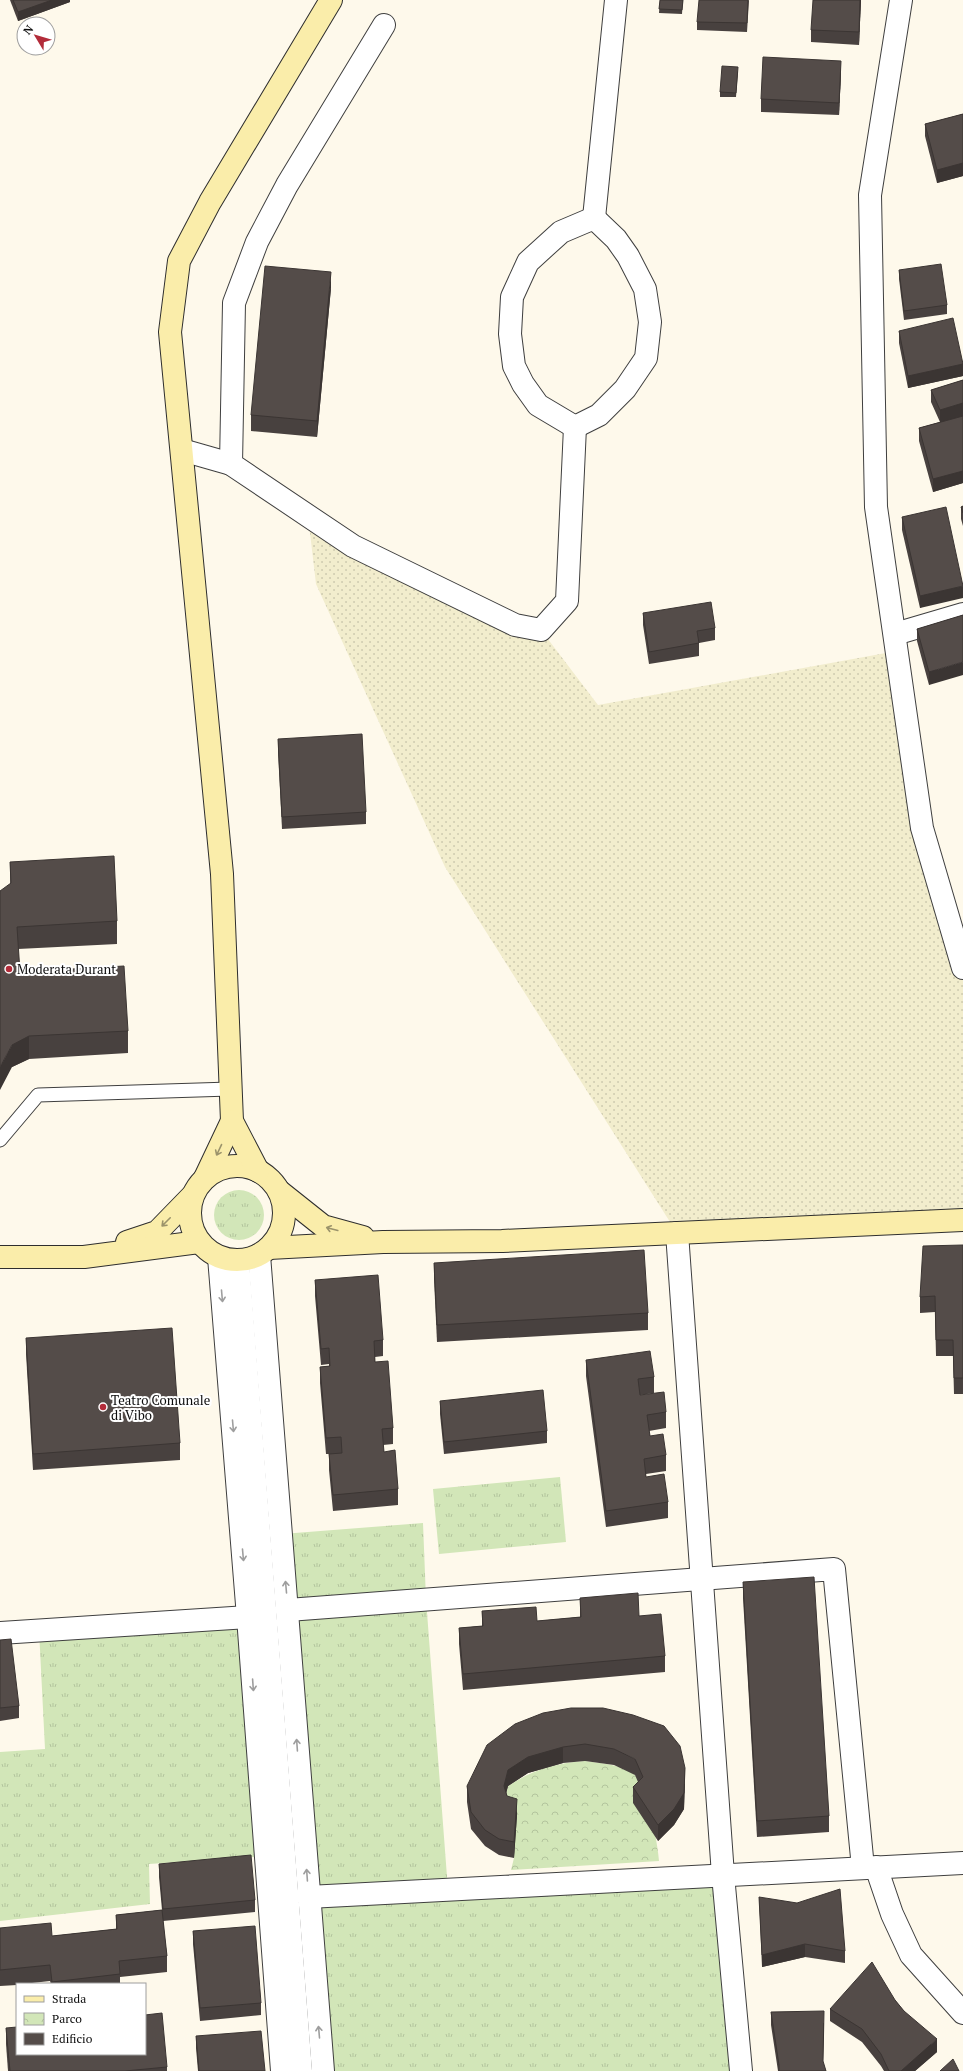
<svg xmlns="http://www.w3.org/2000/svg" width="963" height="2071" viewBox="0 0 963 2071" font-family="'PT Serif',serif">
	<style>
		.farmland { fill: url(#farmland-dots) }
		.grass { fill: url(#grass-tufts) }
		.park { fill: url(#park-crowns) }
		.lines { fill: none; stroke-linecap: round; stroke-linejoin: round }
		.lane-casing { stroke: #3f3f3f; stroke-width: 15 }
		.street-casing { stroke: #3f3f3f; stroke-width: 24 }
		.secondary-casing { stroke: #2e2e2e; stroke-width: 24 }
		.lane { stroke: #fff; stroke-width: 13 }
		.street { stroke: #fff; stroke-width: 22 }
		.secondary { stroke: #faedaa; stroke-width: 22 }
		.wall { fill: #48413f }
		.shaded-wall { fill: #3b3533 }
		.building { fill: #544c49; stroke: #3b3533 }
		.oneway { stroke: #9b936b }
		.oneway2 { stroke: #9e9e9e }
		.poi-dot { fill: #b32c3a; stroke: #fff; stroke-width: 1.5 }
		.labels { text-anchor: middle; stroke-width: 4; stroke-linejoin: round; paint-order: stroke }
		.poi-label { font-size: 13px; fill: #0c0c0c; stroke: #fff; text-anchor: start }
	</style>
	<defs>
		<pattern id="farmland-dots" width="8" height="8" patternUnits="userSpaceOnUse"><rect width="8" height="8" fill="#f2edcd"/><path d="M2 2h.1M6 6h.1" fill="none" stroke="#cecaaf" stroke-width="1.8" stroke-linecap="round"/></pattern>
		<pattern id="grass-tufts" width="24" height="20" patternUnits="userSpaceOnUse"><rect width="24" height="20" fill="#d2e6b8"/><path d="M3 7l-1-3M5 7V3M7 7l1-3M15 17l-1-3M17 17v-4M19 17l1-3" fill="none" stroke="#b3c49d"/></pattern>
		<pattern id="park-crowns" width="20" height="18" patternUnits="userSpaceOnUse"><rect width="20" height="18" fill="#d2e6b8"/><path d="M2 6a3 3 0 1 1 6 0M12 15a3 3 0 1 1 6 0" fill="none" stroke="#b3c49d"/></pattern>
	</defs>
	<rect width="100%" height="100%" fill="#fef9eb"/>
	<polygon class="farmland" points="308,516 541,630 598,705 897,651 922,828 963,968 963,1220 677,1233 445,867 316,584"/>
	<g class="grass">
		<circle cx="239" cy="1215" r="25"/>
		<polygon points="560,1477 566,1542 439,1554 433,1489"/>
		<polygon points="423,1523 426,1599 448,1890 723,1875 741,2071 323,2071 282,1534"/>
		<polygon points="248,1617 266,1856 149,1864 150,1904 0,1921 0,1752 45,1749 39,1630"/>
	</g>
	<path class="park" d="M585 1761C599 1763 625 1765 635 1775 647 1789 658 1843 659 1861L511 1870 514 1858 504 1802 508 1786C533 1770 555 1763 585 1761Z"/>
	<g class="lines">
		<defs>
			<polyline id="lane" points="0,1140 38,1095 230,1089"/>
			<g id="street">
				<polyline points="901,0 870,195 876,507 922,828 963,968"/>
				<polyline points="384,25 287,185 257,242 234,303 231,464 353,546 515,625 541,630 567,601 575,427"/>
				<polygon points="594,218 616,239 628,256 645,289 650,322 646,358 625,389 599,415 575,427 538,405 523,384 514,366 510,334 512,297 528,262 561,232"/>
				<polyline points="594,218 616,0"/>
				<polyline points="182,450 231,464"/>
				<polyline points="895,634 963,614"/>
				<polyline points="677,1233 723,1875 741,2071"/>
				<polyline points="259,1255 323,2071"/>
				<polyline points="219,1257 248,1617 282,2071"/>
				<polyline points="238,1261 301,2071"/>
				<polyline points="288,1610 834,1569 863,1868"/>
				<polyline points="0,1633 248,1617"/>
				<polyline points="876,1867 892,1914 911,1955 963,2013"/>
				<polyline points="308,1897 963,1863"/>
			</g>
			<g id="secondary">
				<circle cx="237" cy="1213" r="47"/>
				<polyline points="258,1171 232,1121 222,874 170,332 179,261 210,202 331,0"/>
				<polyline points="205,1178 232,1121"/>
				<polyline points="279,1191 323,1226 363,1237"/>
				<polyline points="127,1242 157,1232 193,1195"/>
				<polyline points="269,1248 383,1242 502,1241 963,1220"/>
				<polyline points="0,1257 84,1257 199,1242"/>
			</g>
		</defs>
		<use href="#lane" class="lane-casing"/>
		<use href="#street" class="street-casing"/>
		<use href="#secondary" class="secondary-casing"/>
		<use href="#lane" class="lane"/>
		<use href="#street" class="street"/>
		<use href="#secondary" class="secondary"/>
	</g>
	<g class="wall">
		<polygon points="10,0 70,0 70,2 18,21"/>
		<polygon points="660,0 683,0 682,14 659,13"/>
		<polygon points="749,0 747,32 697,30 697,22"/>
		<polygon points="861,0 859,45 811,42 811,30"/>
		<polygon points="738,71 736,97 720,97 720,92"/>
		<polygon points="841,73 839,115 761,112 761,99"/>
		<polygon points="963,114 963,176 937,183 925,136 925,124"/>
		<polygon points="899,270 947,305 947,314 904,320 899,279"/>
		<polygon points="331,288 317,437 251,431 251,415"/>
		<polygon points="899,331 963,363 963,376 908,388 899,343"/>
		<polygon points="963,380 963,416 948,420 963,416 963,483 933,492 919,441 919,428 940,422 931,402 931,390"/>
		<polygon points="963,506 963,526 961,519 961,507"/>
		<polygon points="902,517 963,585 920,608 902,530"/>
		<polygon points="643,613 715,628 715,640 699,643 699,656 649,664 643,625"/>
		<polygon points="963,615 929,685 917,641 917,629"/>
		<polygon points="278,739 366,812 366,824 282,829 278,752"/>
		<polygon points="10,862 117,921 117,944 18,949 20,972 128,1031 128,1053 29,1059 12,1067"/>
		<polygon points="963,1245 963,1394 954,1394 953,1356 936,1356 935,1312 920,1313 920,1297"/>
		<polygon points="434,1263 648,1313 648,1330 437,1342 434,1279"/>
		<polygon points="315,1280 383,1340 383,1356 375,1357 375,1362 393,1428 393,1444 383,1445 384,1452 398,1489 398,1505 333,1511 329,1470 329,1454 326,1454 320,1383 320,1367 329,1366 329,1364 321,1365 315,1296"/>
		<polygon points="26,1338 180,1443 180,1460 33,1470 26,1354"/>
		<polygon points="586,1360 654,1377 654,1393 640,1395 666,1412 666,1428 649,1431 650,1436 666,1455 666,1471 646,1474 646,1477 668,1502 668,1518 606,1527 586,1376"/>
		<polygon points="440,1401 547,1431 547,1443 444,1454 440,1414"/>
		<polygon points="743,1582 829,1816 829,1832 757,1837 743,1598"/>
		<polygon points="580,1598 639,1616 665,1656 665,1672 463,1690 459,1644 459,1628 482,1626 482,1611 537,1621 580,1617"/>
		<polygon points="0,1640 19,1706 19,1718 0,1721"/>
		<polygon points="543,1713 685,1784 684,1809 674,1825 658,1841 633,1803 633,1787 638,1782 635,1775 614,1765 585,1761 563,1763 528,1773 508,1786 506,1793 507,1796 517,1815 514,1858 499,1855 485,1846 471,1829 467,1802 467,1786"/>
		<polygon points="159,1864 255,1900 255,1912 163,1921 167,1956 167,1972 120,1977 120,1984 51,1984 50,1981 23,1984 17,1984 17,1985 0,1986 0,1928 52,1936 116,1929 116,1915 162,1910 159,1877"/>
		<polygon points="759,1897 845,1951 845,1963 805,1957 762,1967"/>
		<polygon points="193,1931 261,2003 261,2015 200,2021 193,1944"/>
		<polygon points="895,2000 937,2052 915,2071 884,2071 881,2066 862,2042 830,2021 830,2009"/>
		<polygon points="771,2012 824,2023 823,2062 826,2071 778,2071 771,2025"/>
		<polygon points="6,2028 167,2067 167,2071 8,2071 6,2044"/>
		<polygon points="196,2036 265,2071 198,2071 196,2048"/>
	</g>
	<g class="shaded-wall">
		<polygon points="52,0 70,0 70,2 18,21 18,12"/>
		<polygon points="860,0 861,0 859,45 859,32"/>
		<polygon points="841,61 841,73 839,115 839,103"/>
		<polygon points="963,163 963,176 937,183 937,170"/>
		<polygon points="331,272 331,288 317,437 317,421"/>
		<polygon points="963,364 963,376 908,388 908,376"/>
		<polygon points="963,403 963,416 940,423 940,410"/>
		<polygon points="963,471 963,483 933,492 933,479"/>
		<polygon points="963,586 963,598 920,608 920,596"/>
		<polygon points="963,662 963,675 929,685 929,672"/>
		<polygon points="29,1036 29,1059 12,1067 0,1090 0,1067 12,1045"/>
		<polygon points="563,1747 563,1763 528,1773 508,1786 504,1802 504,1786 508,1770 528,1757"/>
		<polygon points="685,1768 684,1809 674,1825 658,1841 658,1825"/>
		<polygon points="517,1799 517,1815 514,1858 514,1842"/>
		<polygon points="805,1944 805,1957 762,1967 762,1955"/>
		<polygon points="937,2039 937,2052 915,2071 901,2071"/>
	</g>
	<g class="building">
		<polygon points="13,0 52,0 18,12"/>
		<polygon points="660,0 683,0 682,10 659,9"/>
		<polygon points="699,0 748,0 747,23 697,22"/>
		<polygon points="813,0 860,0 859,32 811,30"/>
		<polygon points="763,57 841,61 839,103 761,99"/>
		<polygon points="722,66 738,67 736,93 720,92"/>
		<polygon points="963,114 963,163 937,170 925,124"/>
		<polygon points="941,264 947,305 904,311 899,270"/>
		<polygon points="265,266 331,272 317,421 251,415"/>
		<polygon points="953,318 963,364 908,376 899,331"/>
		<polygon points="963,380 963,403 940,410 931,390"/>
		<polygon points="963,416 963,471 933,479 919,428"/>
		<polygon points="963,506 963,513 961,507"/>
		<polygon points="946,507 963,586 920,596 902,517"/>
		<polygon points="711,602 715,628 697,631 699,643 649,652 643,613"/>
		<polygon points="963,615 963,662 929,672 917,629"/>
		<polygon points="362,734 366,812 282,817 278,739"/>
		<polygon points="114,856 117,921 17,927 20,972 124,966 128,1031 29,1036 12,1045 0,1067 0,891 11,883 10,862"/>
		<polygon points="963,1245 963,1378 954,1378 953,1340 936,1340 935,1296 920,1297 923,1246"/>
		<polygon points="644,1250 648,1313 437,1325 434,1263"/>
		<polygon points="378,1275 383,1340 374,1341 375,1362 388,1361 393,1428 382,1429 384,1452 395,1450 398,1489 333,1495 329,1454 342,1453 341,1437 326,1438 320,1367 330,1366 329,1348 321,1349 315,1280"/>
		<polygon points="172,1328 180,1443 33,1454 26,1338"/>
		<polygon points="650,1351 654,1377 638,1379 640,1395 664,1392 666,1412 647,1415 650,1436 663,1434 666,1455 644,1459 646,1477 664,1474 668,1502 606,1511 586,1360"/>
		<polygon points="543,1390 547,1431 444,1442 440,1401"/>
		<polygon points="814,1577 829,1816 757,1821 743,1582"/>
		<polygon points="638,1593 639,1616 661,1614 665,1656 463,1674 459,1628 483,1626 482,1611 536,1607 537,1621 581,1617 580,1598"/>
		<polygon points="11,1639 19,1706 0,1708 0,1640"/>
		<polygon points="571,1708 603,1708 633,1715 664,1726 680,1746 685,1768 684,1793 674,1809 658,1825 633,1787 643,1777 635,1759 614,1749 585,1744 563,1747 528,1757 508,1770 504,1786 507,1796 517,1799 514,1842 499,1839 485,1830 471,1812 467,1786 487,1745 515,1724 543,1713"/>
		<polygon points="251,1855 255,1900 163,1909 159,1864"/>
		<polygon points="840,1889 845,1951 805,1944 762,1955 759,1897 797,1903"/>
		<polygon points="162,1910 167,1956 119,1961 120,1974 52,1982 50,1965 0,1970 0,1928 51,1923 52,1936 117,1929 116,1915"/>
		<polygon points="255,1926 261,2003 200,2008 193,1931"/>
		<polygon points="872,1962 895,2000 904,2011 937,2039 901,2071 889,2071 881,2054 862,2029 830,2009"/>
		<polygon points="824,2011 823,2061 826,2071 779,2071 779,2065 771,2012"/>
		<polygon points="162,2013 167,2067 125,2071 10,2071 6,2028 17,2027 17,2054 145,2054 145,2015"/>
		<polygon points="261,2031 265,2071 199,2071 196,2036"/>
		<polygon points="953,2059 959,2071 940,2071"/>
	</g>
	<defs><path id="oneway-shaft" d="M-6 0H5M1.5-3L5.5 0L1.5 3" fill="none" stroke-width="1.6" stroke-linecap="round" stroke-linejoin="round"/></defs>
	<g class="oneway">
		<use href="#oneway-shaft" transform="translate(219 1150) rotate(115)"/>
		<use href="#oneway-shaft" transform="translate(166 1222) rotate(135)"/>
		<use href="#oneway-shaft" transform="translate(332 1229) rotate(-165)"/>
	</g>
	<g class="oneway2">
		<use href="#oneway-shaft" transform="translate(222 1296) rotate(85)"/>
		<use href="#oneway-shaft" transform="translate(233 1426) rotate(85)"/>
		<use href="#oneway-shaft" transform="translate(243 1555) rotate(85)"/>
		<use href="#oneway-shaft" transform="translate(286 1587) rotate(-95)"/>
		<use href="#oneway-shaft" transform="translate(253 1685) rotate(86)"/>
		<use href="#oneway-shaft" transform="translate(297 1745) rotate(-94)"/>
		<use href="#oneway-shaft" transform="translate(307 1875) rotate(-94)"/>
		<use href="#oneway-shaft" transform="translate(319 2032) rotate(-95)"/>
	</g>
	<g class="poi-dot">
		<circle cx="9" cy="969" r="4"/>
		<circle cx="103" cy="1407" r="4"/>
	</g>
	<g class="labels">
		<g class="poi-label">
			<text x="17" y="974">Moderata Durant</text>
			<text x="111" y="1405">Teatro Comunale<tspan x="111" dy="15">di Vibo</tspan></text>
		</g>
	</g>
	<rect x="16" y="1983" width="130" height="72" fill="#ffffff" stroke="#9e9e9e"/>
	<rect x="24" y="1996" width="20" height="6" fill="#faedaa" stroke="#9e9e9e"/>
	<text x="52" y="2003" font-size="12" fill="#0c0c0c">Strada</text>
	<rect x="24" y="2013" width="20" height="12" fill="url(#park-crowns)" stroke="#9e9e9e"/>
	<text x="52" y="2023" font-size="12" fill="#0c0c0c">Parco</text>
	<rect x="24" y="2033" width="20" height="12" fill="#544c49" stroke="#9e9e9e"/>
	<text x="52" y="2043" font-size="12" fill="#0c0c0c">Edificio</text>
	<g transform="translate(36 36) rotate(308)"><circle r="19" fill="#ffffff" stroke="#9e9e9e"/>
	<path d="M0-3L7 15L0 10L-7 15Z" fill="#b32c3a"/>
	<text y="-6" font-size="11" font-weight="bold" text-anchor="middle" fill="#0c0c0c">N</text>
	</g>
</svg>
